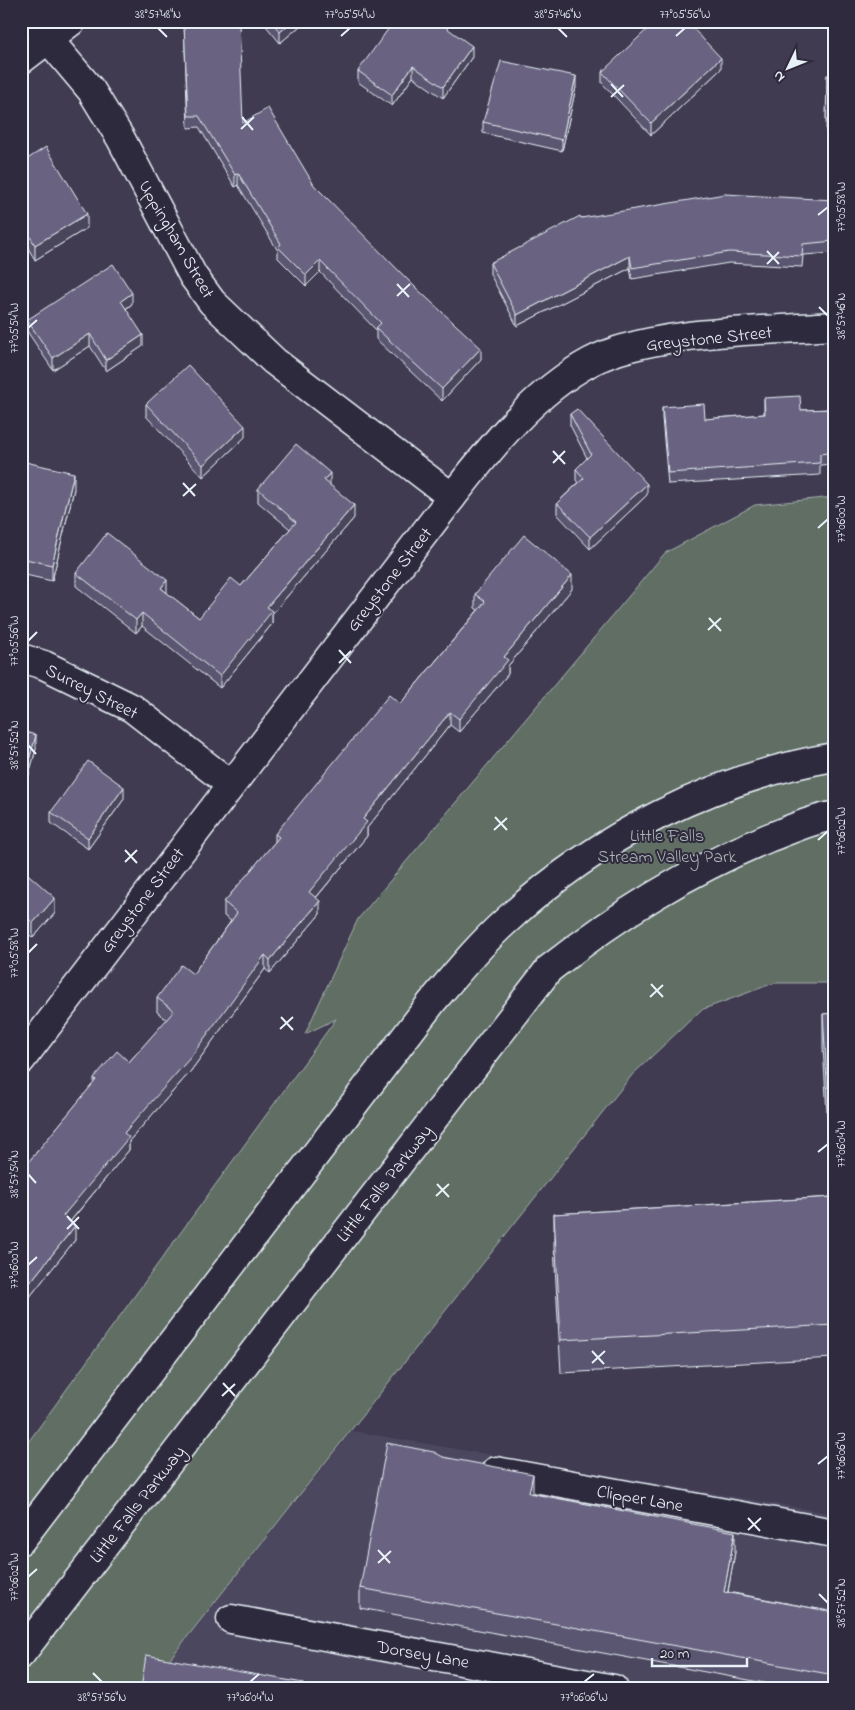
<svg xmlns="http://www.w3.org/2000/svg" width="855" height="1710" viewBox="0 0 855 1710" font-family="'Indie Flower',sans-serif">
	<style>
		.built { fill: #4c475f }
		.green { fill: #606e64; stroke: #a4b0ae }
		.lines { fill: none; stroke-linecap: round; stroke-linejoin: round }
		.minor-casing { stroke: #e8f1f8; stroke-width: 31 }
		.secondary-casing { stroke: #e8f1f8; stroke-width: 31 }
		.minor { stroke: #2f2a3d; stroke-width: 28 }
		.secondary { stroke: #2f2a3d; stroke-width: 28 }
		.wall { fill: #5a556f; stroke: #e8f1f8 }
		.shaded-wall { fill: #4a455a; stroke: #e8f1f8 }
		.building { fill: #696381; stroke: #e8f1f8 }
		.ticks { fill: none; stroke: #e8f1f8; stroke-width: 2 }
		.labels { text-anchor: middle; stroke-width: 4; stroke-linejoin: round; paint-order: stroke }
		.street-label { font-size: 18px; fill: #e8f1f8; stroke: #2f2a3d }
		.park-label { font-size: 18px; fill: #abb6b5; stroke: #2f2a3d }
		.neatline { fill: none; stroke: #e8f1f8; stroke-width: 2 }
		.ticks-label { font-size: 12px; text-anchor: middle; fill: #e8f1f8 }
	</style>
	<rect width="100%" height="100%" fill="#403b51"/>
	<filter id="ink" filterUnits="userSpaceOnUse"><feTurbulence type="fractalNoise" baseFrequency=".02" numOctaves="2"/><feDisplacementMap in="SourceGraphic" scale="10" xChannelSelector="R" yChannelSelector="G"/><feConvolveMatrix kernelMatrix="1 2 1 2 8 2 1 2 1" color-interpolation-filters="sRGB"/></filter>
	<g filter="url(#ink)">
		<polygon class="built" points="352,1431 834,1514 834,1689 146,1689"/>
		<polygon class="green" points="834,497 834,983 774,983 701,1010 632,1075 146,1689 21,1689 21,1452 336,1019 305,1034 358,919 665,553 755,505"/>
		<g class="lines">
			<defs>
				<g id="minor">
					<polyline points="33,21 91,90 121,139 193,276 212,302 274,361 452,497"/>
					<polyline points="21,60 72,21"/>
					<polyline points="21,658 44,665 132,708 230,784"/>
					<path d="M21 1060 452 497C492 446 533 393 590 362 649 330 766 331 834 326"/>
					<polyline points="496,1471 834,1533"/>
					<polyline points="231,1619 614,1689"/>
				</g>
				<g id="secondary">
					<path d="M21 1540 432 1002C456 974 479 945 506 921 597 837 711 778 834 757"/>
					<path d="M21 1654 549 969C619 914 685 873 768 838 787 831 815 818 834 816"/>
				</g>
			</defs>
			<use href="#minor" class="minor-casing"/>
			<use href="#secondary" class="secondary-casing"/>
			<use href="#minor" class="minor"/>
			<use href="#secondary" class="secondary"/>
		</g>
		<g class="wall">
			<polygon points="262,21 306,21 280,43"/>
			<polygon points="824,21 834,21 834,25 824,24"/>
			<polygon points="184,24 243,123 314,185 481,359 442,401 376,339 376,330 320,272 306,286 278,258 278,251 238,185 235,187 199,127 188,128"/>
			<polygon points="472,57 443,98 413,77 392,106 358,82 358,71"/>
			<polygon points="721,69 651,135 602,83 602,72"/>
			<polygon points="827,75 834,75 834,132 826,132"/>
			<polygon points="576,87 562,151 483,133 483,122"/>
			<polygon points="21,163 87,228 35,260 28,248"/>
			<polygon points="834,200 834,253 803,255 802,267 729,263 632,279 630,268 517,326 490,274 490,263 581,218"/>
			<polygon points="132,304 126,309 143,346 106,371 90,346 53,370 27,331 27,320"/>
			<polygon points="764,398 801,410 834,409 834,464 820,465 820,475 668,484 662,418 662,407 705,419 764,414"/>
			<polygon points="146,404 245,437 203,477 146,416"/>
			<polygon points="570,414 647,495 590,549 557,514 557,503 578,483 576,480 576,469 587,458 570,425"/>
			<polygon points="21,461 74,489 52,581 21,574"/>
			<polygon points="330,485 354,518 272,614 272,624 220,688 142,626 136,633 76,586 76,573 167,593 199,618 241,586 290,529 258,502 258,489"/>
			<polygon points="572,589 508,666 508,674 459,732 450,725 367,828 367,836 316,898 320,914 270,973 265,969 190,1072 129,1141 129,1150 70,1222 75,1240 24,1304 21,1302 21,1171 94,1083 94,1078 129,1062 167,1020 157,1012 157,998 193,974 231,921 224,916 224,902 275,842 275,834 400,704 478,610 475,608 475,594"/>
			<polygon points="21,731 36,749 23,796 21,796"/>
			<polygon points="124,799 88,849 51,823 51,812"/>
			<polygon points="21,868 55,913 33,938 21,927"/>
			<polygon points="834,1013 834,1358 561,1373 554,1247 554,1214 832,1197 823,1047 823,1014"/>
			<polygon points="443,1457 533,1494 735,1552 728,1592 834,1612 834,1689 797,1689 360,1608 360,1588"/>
		</g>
		<g class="shaded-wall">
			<polygon points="293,21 306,21 280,43 280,32"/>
			<polygon points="472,46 472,57 443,98 443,87"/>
			<polygon points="721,58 721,69 651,135 651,123"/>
			<polygon points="413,66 413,77 392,106 392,95"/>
			<polygon points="576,76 576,87 562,151 562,140"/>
			<polygon points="238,173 238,185 235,187 235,175"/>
			<polygon points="87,214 87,228 35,260 35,245"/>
			<polygon points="28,233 28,248 21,252 21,237"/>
			<polygon points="630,256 630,268 517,326 517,315"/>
			<polygon points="320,261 320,272 306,286 306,275"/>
			<polygon points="132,293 132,304 121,312 121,301"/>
			<polygon points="90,334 90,346 53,370 53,358"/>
			<polygon points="143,335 143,346 106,371 106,360"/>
			<polygon points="481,348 481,359 442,401 442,389"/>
			<polygon points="245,426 245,437 203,477 203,465"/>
			<polygon points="74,473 74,489 52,581 52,565"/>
			<polygon points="330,473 330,486 324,480"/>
			<polygon points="647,484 647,495 590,549 590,537"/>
			<polygon points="354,505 354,518 272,614 272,624 220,688 220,676 267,607"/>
			<polygon points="572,575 572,589 508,666 508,674 459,732 459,719 504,657"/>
			<polygon points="167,580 167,593 161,588"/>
			<polygon points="142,613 142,626 136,633 136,620"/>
			<polygon points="450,712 450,725 367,828 367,836 309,906 309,892 363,819"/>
			<polygon points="36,735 36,749 23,796 23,782"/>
			<polygon points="124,787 124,799 88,849 88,838"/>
			<polygon points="55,898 55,913 33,938 33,923"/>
			<polygon points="320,901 320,914 270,973 270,960"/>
			<polygon points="265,955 265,969 190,1072 129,1141 129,1150 63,1230 63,1216 124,1133"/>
			<polygon points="75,1226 75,1240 24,1304 24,1290"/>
			<polygon points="533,1474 533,1494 529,1493"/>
			<polygon points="735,1532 735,1552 724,1612 724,1592"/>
		</g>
		<g class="building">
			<polygon points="271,21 293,21 280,32"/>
			<polygon points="394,21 437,21 472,46 443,87 413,66 392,95 358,71"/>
			<polygon points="656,21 686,21 721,58 651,123 602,72"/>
			<polygon points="239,22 243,123 268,108 314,185 415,287 481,348 442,389 376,328 381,323 320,261 306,275 278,247 281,244 238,173 235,175 199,116 188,116 184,24"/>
			<polygon points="501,61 576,76 562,140 483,122"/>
			<polygon points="827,75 834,75 834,121 826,121"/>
			<polygon points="46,147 87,214 35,245 28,233 21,237 21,163"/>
			<polygon points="725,194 834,200 834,241 803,244 802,256 729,252 632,268 630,256 517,315 490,263 580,216 581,218"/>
			<polygon points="113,264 132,293 121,301 143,335 106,360 90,334 53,358 27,320"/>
			<polygon points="188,365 245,426 203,465 146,404"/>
			<polygon points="800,396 801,410 834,409 834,452 820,454 820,463 668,473 662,407 704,404 705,419 765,414 764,398"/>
			<polygon points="577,409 647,484 590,537 557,503 584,478 576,469 591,454 570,414"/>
			<polygon points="296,444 330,473 324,480 354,505 267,607 272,611 220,676 142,613 136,620 76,573 107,533 167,580 161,588 199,618 231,578 241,586 296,522 258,489"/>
			<polygon points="21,461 74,473 52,565 21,558"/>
			<polygon points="524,535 572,575 504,657 508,660 459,719 450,712 363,819 367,822 309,892 320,901 270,960 265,955 190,1058 124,1133 129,1137 63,1216 75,1226 24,1290 21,1288 21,1171 96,1080 94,1078 117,1051 129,1062 174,1011 157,998 181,965 193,974 237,913 224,902 279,837 275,834 389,695 400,704 485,602 475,594"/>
			<polygon points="21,731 36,735 23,782 21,782"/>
			<polygon points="88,761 124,787 88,838 51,812"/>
			<polygon points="21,868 55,898 33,923 21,912"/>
			<polygon points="834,1013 834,1325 561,1340 554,1214 834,1197 823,1014"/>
			<polygon points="387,1443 434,1452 443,1457 533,1474 529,1493 735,1532 724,1592 834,1612 834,1675 360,1588"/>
			<polygon points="146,1655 303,1683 302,1689 141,1689"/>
		</g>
	</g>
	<path class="ticks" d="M158 28 167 37M558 28 567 37M341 36 350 28M676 36 685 28M611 84 623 97M611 97 624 85M242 117 253 130M241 129 254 117M818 215 828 207M767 251 779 264M767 264 779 252M397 284 409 297M397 296 410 284M819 307 828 316M28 328 37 320M553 451 565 464M553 463 565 451M183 483 195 496M183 496 196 484M818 528 828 519M709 618 721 631M708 630 721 618M28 641 37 632M339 650 351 663M339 663 351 651M28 745 36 754M495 817 507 830M494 830 507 818M818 840 828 831M125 850 137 863M125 862 137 850M28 953 37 944M651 984 663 997M650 997 663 985M281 1017 293 1030M280 1029 293 1017M818 1152 828 1144M28 1174 36 1183M437 1184 449 1197M436 1196 449 1184M67 1216 79 1229M67 1229 79 1217M28 1265 37 1257M592 1351 604 1364M592 1363 605 1351M223 1383 235 1396M222 1396 235 1384M818 1464 828 1456M748 1518 760 1531M748 1530 761 1518M378 1550 390 1563M378 1563 391 1551M28 1577 37 1569M819 1594 828 1603M93 1673 102 1682M250 1682 259 1674M584 1682 594 1674"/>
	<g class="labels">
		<g class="street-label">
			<text transform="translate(177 239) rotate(60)" y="6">Uppingham Street</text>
			<text transform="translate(709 338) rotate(-6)" y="6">Greystone Street</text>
			<text transform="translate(389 579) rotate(-52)" y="6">Greystone Street</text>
			<text transform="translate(92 691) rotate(27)" y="6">Surrey Street</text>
			<text transform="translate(142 900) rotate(-53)" y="6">Greystone Street</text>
			<text transform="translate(384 1183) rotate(-52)" y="6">Little Falls Parkway</text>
			<text transform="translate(640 1498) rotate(10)" y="6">Clipper Lane</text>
			<text transform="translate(137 1504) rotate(-52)" y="6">Little Falls Parkway</text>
			<text transform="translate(423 1654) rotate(10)" y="6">Dorsey Lane</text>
		</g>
		<g class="park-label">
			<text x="667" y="841">Little Falls<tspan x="667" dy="21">Stream Valley Park</tspan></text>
		</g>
	</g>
	<rect width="855" height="1710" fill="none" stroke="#2f2a3d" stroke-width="55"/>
	<g transform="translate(788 68) rotate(227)" stroke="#2f2a3d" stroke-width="4" paint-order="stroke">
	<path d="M0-4L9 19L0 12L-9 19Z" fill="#e8f1f8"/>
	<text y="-8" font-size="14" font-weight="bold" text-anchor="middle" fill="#e8f1f8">N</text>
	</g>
	<path d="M652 1658v8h95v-8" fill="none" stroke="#e8f1f8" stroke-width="2.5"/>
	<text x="660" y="1658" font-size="15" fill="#e8f1f8" stroke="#2f2a3d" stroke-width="4" paint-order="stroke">20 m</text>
	<rect x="28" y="28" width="800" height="1654" class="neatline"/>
	<g class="ticks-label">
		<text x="158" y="18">38°57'48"N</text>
		<text x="350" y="18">77°05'54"W</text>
		<text x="558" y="18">38°57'46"N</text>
		<text x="685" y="18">77°05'56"W</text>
		<text transform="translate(841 207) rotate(-90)" y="4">77°05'58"W</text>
		<text transform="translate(841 316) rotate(-90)" y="4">38°57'46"N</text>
		<text transform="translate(14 328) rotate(-90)" y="4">77°05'54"W</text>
		<text transform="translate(841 519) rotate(-90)" y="4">77°06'00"W</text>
		<text transform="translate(14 641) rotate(-90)" y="4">77°05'56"W</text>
		<text transform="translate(14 745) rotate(-90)" y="4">38°57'52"N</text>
		<text transform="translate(841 831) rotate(-90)" y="4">77°06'02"W</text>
		<text transform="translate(14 953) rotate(-90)" y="4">77°05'58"W</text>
		<text transform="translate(841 1144) rotate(-90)" y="4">77°06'04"W</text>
		<text transform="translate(14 1174) rotate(-90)" y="4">38°57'54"N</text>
		<text transform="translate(14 1265) rotate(-90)" y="4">77°06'00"W</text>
		<text transform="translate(841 1456) rotate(-90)" y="4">77°06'06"W</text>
		<text transform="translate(14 1577) rotate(-90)" y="4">77°06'02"W</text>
		<text transform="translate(841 1603) rotate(-90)" y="4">38°57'52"N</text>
		<text x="102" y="1701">38°57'56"N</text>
		<text x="250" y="1701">77°06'04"W</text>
		<text x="584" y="1701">77°06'06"W</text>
	</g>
</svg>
